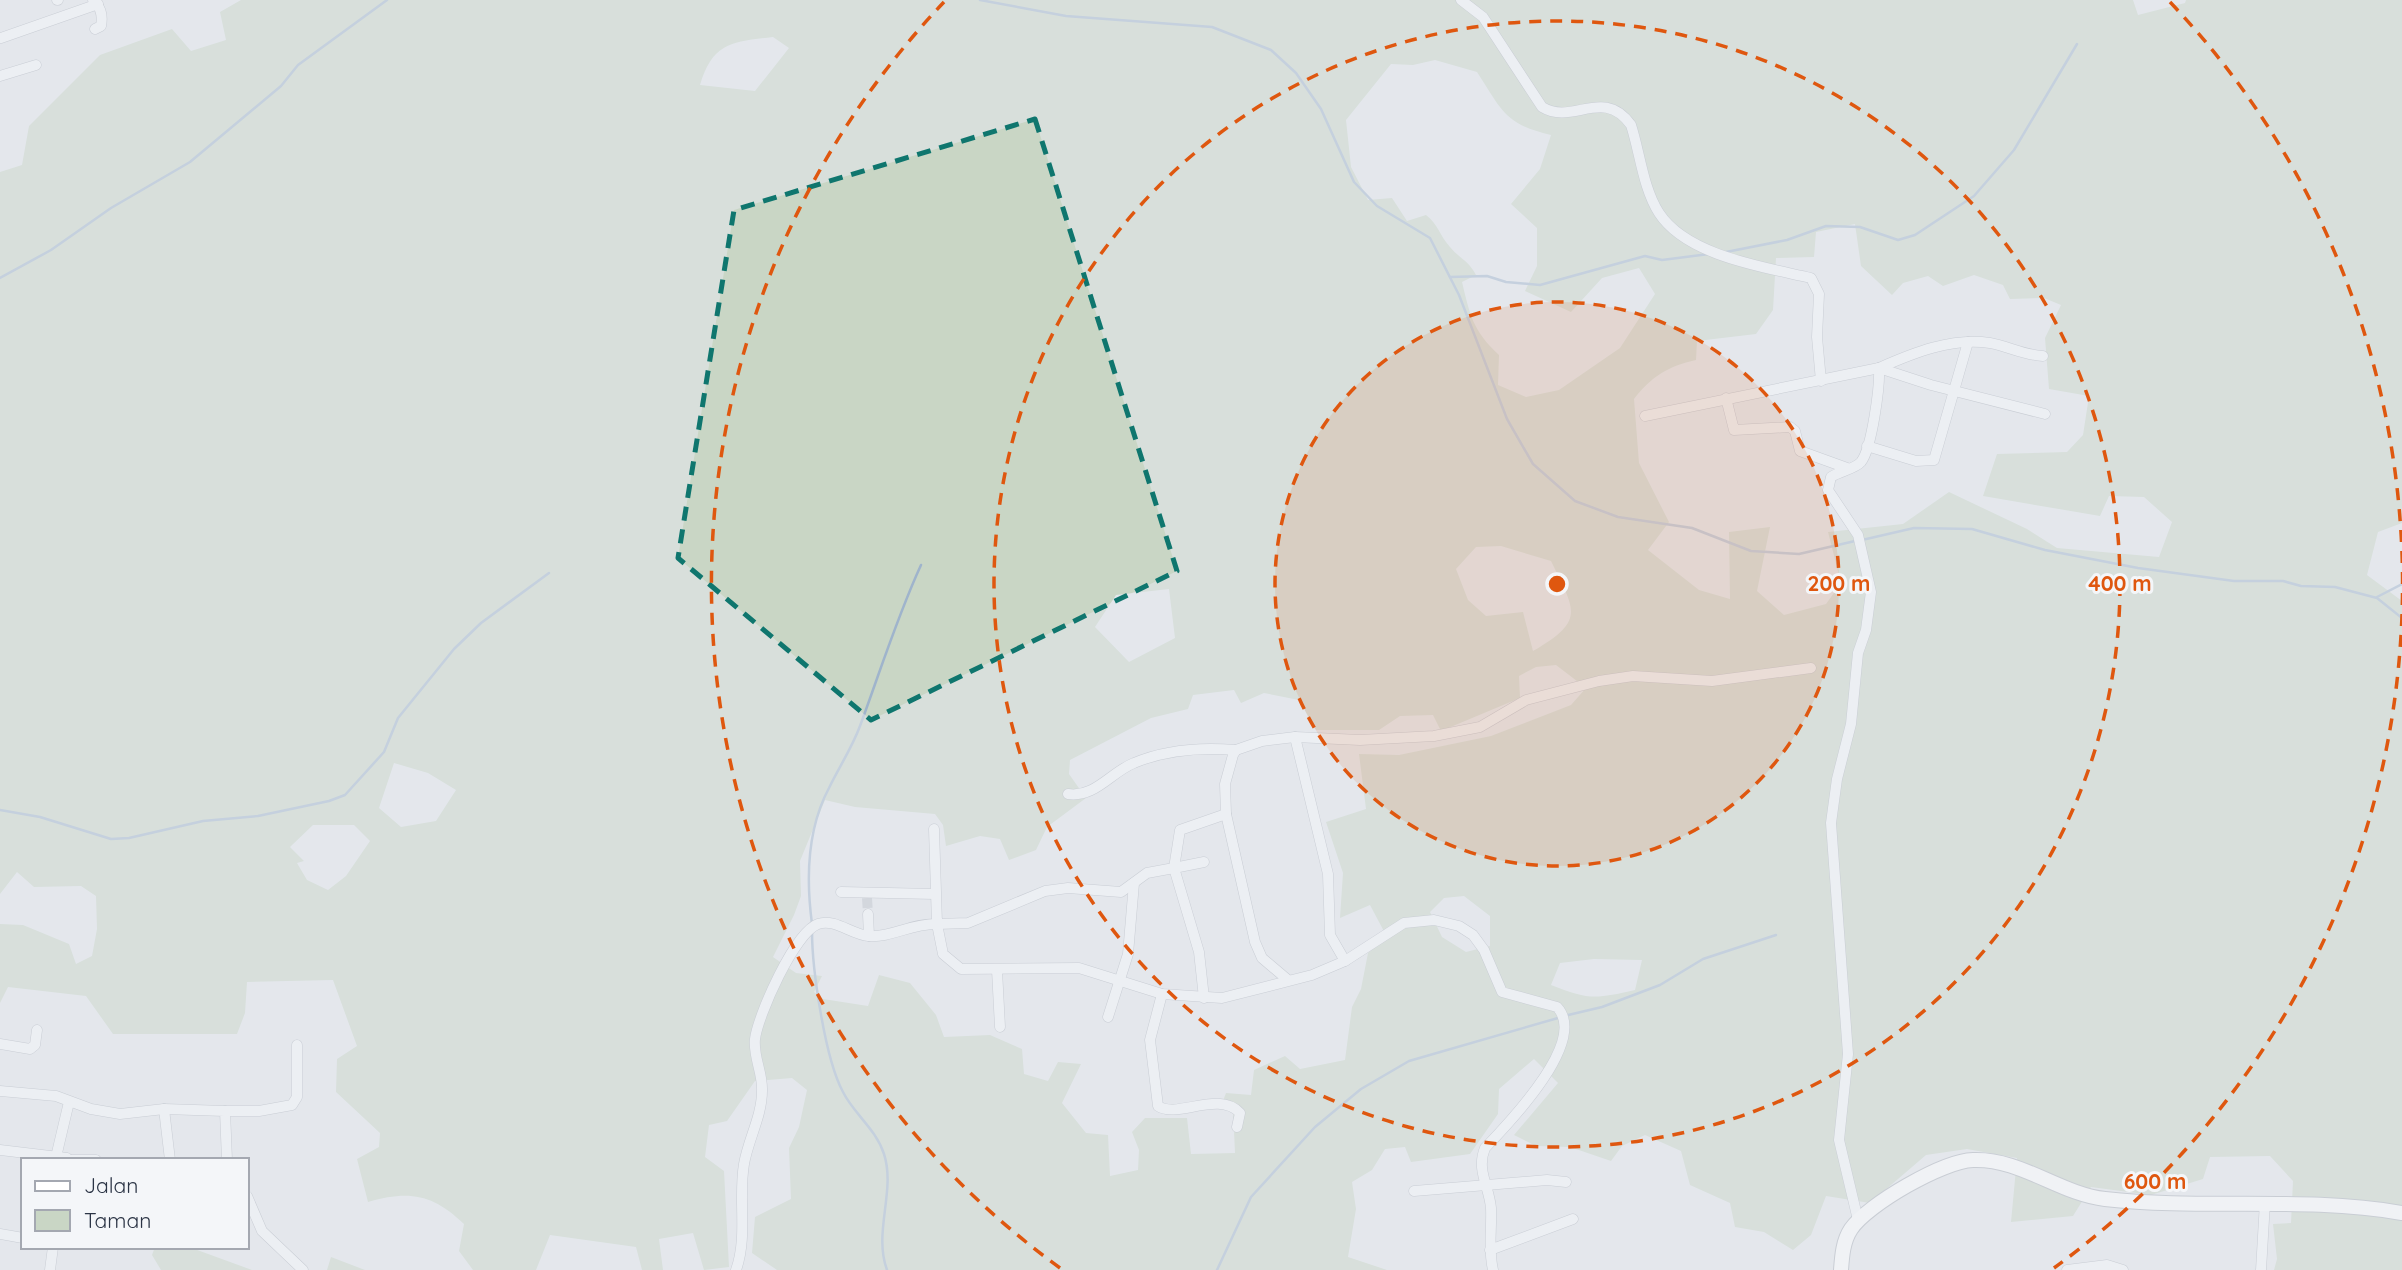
<svg xmlns="http://www.w3.org/2000/svg" width="2402" height="1270" viewBox="0 0 2402 1270" font-family="Quicksand,sans-serif">
	<style>
		.green { fill: #c9d6c5; fill-rule: evenodd }
		.lines { fill: none; stroke-linecap: round; stroke-linejoin: round }
		.stream { stroke: #9fb4cc; stroke-width: 2.5 }
		.street-tunnel { stroke: #bfc3cb; stroke-width: 10; stroke-dasharray: 10 5; stroke-linecap: butt }
		.street-casing { stroke: #a9aeb7; stroke-width: 11 }
		.secondary-casing { stroke: #a9aeb7; stroke-width: 16 }
		.street { stroke: #f7f8fa; stroke-width: 10 }
		.secondary { stroke: #fff; stroke-width: 14 }
		.marked { fill: none; stroke: #0f766e; stroke-width: 5; stroke-dasharray: 14 9; stroke-linejoin: round }
		.ring { fill: none; stroke: #df570f; stroke-width: 3.5; stroke-dasharray: 12 9 }
		.centre { fill: #df570f; stroke: #f4f6f9; stroke-width: 3.5 }
		.ring-label { font-size: 21px; text-anchor: middle; font-weight: bold; fill: #df570f; stroke: #f4f6f9; stroke-width: 6; stroke-linejoin: round; paint-order: stroke }
	</style>
	<rect width="100%" height="100%" fill="#e4e7ec"/>
	<g class="green">
		<path d="M241 0H2133L2138 15 2185 3 2186 0H2402V523L2378 532 2367 575 2402 601V1270H2274L2277 1259 2273 1224 2291 1223 2293 1181 2270 1156 2210 1157 2203 1179 2151 1195 2091 1187 2073 1216 2011 1222 2017 1158 1967 1149 1926 1155 1870 1203 1826 1196 1811 1235 1793 1250 1764 1232 1735 1227 1730 1203 1690 1185 1681 1151 1645 1135 1622 1146 1611 1161 1570 1147 1536 1146 1514 1135 1558 1083 1534 1059 1499 1089 1498 1114 1470 1154 1411 1162 1405 1147 1385 1149 1372 1170 1352 1182 1356 1209 1348 1257 1387 1270H777L752 1253 755 1217 791 1199 789 1148 799 1127 807 1090 792 1078 755 1081 727 1121 709 1125 705 1157 724 1171 729 1267 704 1270 693 1233 659 1239 663 1270H642L636 1247 550 1235 536 1270H473L459 1251 464 1224C433 1194 409 1190 368 1202L357 1159 379 1147 380 1133 336 1092 337 1059 357 1046 333 980 247 982 245 1013 237 1034H113L86 996 8 987 0 1003V924L23 925 69 944 76 964 92 956 97 929 96 896 81 886 34 887 17 872 0 894V172L22 165 29 126 100 55 172 29 191 51 226 40 220 12ZM773 37 789 48 755 91 700 85C713 42 732 42 773 37ZM1435 60 1477 72C1502 110 1504 124 1551 135L1540 169 1511 204 1537 228V266L1525 291 1571 312 1602 278 1639 268 1655 294 1620 348 1559 390 1526 397 1498 385 1499 355C1473 331 1470 315 1462 282L1476 275C1469 261 1459 258 1450 247 1440 236 1438 224 1426 215L1407 221 1392 198 1368 200 1351 167 1346 120 1391 64 1413 65ZM1855 224 1861 266 1892 295 1903 283 1928 276 1943 286 1974 275 2003 285 2010 299 2044 298 2061 305 2045 338 2049 389 2089 396 2083 435 2067 452 1997 454 1983 496 2100 516 2109 496 2144 497 2172 522 2159 557 2057 548 2027 529 1949 492 1903 524 1828 532 1841 583 1826 604 1784 615 1757 591 1770 527 1729 532 1730 599 1699 590 1648 550 1669 522 1639 463 1634 399C1651 377 1668 366 1696 360L1697 341 1756 334 1773 310 1776 258 1814 257 1816 232ZM1501 546 1551 561C1575 611 1586 620 1533 651L1523 612 1486 616 1468 600 1456 569 1476 547ZM1169 589 1175 638 1129 662 1095 627 1116 595ZM1556 665 1586 688 1571 705 1491 736 1399 755 1359 754 1366 809 1326 822 1343 873 1340 918 1370 905 1387 937 1368 953 1361 989 1352 1007 1345 1060 1300 1069 1285 1056 1254 1070 1251 1095 1226 1093 1221 1106 1233 1109 1235 1153 1191 1154 1187 1118H1145L1132 1132 1139 1150 1138 1170 1110 1176 1108 1135 1086 1133 1062 1103 1081 1064 1058 1062 1048 1081 1024 1074 1022 1049 990 1035 944 1037 936 1015 910 983 879 975 868 1006 823 999 814 992 822 976 796 973 773 957 794 915 801 896 800 861 825 800 855 807 935 814 943 825 946 846 980 836 1000 839 1009 860 1036 850 1047 827 1086 798 1069 774 1070 760 1151 718 1188 709 1193 695 1234 690 1241 703 1264 693 1299 700 1316 730H1379L1400 716 1433 715 1441 731 1520 698 1519 676 1536 667ZM394 763 428 773 456 790 436 821 401 827 379 808ZM313 825H354L370 841 346 876 328 890 307 880 297 863 304 861 290 847ZM1464 896 1490 916V946L1466 952 1442 937 1430 912 1444 898ZM1594 959 1642 960 1635 990C1595 999 1589 1000 1551 985L1560 963Z"/>
		<polygon points="155,1247 189,1247 252,1270 161,1270 152,1255"/>
		<polygon points="331,1257 365,1270 327,1270"/>
	</g>
	<g class="lines">
		<g class="stream">
			<polyline points="980,0 1066,16 1212,27 1271,50 1296,73 1321,109 1354,182 1377,206 1430,238 1459,295 1507,419 1533,464 1575,501 1618,517 1692,528 1751,551 1799,554 1855,541"/>
			<polyline points="1726,252 1787,240 1826,226 1860,227 1898,240 1915,235 1974,196 2014,150 2077,44"/>
			<polyline points="1450,277 1487,276 1506,282 1540,285 1645,256 1662,260 1709,254"/>
			<polyline points="0,278 51,250 111,208 190,162 281,86 298,65 387,0"/>
			<polyline points="1862,540 1914,528 1972,529 2045,550 2138,568 2234,581 2283,581 2301,586 2335,587 2377,598 2402,618"/>
			<polyline points="2377,597 2402,584"/>
			<polyline points="0,810 40,817 111,839 129,838 203,821 258,816 329,801 345,795 384,752 398,718 454,649 481,623 549,573"/>
			<path d="M812 924C806 879 807 829 829 788 839 767 852 748 860 726 880 672 897 617 921 565"/>
			<path d="M812 931C812 969 825 1059 843 1092 854 1114 876 1129 884 1154 896 1191 873 1232 887 1270"/>
			<polyline points="1564,1016 1602,1007 1660,985 1703,959 1776,935"/>
			<polyline points="1217,1270 1251,1197 1315,1127 1361,1089 1409,1061 1558,1018"/>
		</g>
		<polyline class="street-tunnel" points="867,898 868,914"/>
		<defs>
			<g id="street">
				<polyline points="57,0 58,0"/>
				<path d="M93 0C101 7 103 16 101 26L95 29"/>
				<path d="M1461 0 1483 17 1542 107C1573 126 1603 86 1631 125 1640 153 1643 188 1659 213 1687 256 1764 267 1811 278L1819 294 1817 337 1821 381"/>
				<polyline points="1,38 98,4"/>
				<polyline points="0,76 36,65"/>
				<polyline points="1879,368 1931,385 2045,414"/>
				<path d="M1879 368C1913 353 1952 337 1990 343 2008 346 2023 355 2043 356"/>
				<polyline points="1726,398 1734,430 1790,427 1795,431 1800,451 1847,468"/>
				<path d="M1645 416 1879 368C1880 386 1872 448 1861 462 1855 469 1840 471 1831 477L1828 490 1858 535 1871 592 1866 630 1858 653 1851 724 1837 779 1831 823 1848 1054 1839 1140 1858 1220"/>
				<polyline points="1867,446 1916,461 1934,460 1968,342"/>
				<polyline points="1295,737 1328,874 1330,935 1345,961"/>
				<path d="M1068 794C1095 798 1111 772 1134 763 1167 749 1201 747 1236 750"/>
				<polyline points="1226,814 1255,942 1262,958 1288,980"/>
				<polyline points="934,829 937,924 968,923 1045,891 1068,888 1121,892 1147,873 1174,868 1180,830 1226,814 1225,784 1233,755 1236,750 1262,741 1295,737 1360,740 1434,736 1480,727 1526,700 1599,681 1633,676 1712,681 1811,668"/>
				<polyline points="1204,862 1174,868 1199,952 1204,998"/>
				<polyline points="841,892 935,894"/>
				<polyline points="868,914 869,936"/>
				<polyline points="997,970 1000,1027"/>
				<path d="M1162 994 1150 1040 1158 1106C1177 1119 1219 1090 1240 1113L1237 1127"/>
				<polyline points="1108,1017 1128,954 1134,883"/>
				<polyline points="0,1044 30,1049 35,1045 37,1030"/>
				<polyline points="0,1091 56,1096 91,1109 120,1114 164,1109 225,1111 227,1160"/>
				<polyline points="164,1109 170,1160"/>
				<polyline points="225,1111 259,1111 292,1105 297,1097 297,1045"/>
				<polyline points="0,1150 67,1158"/>
				<polyline points="56,1157 69,1102"/>
				<polyline points="67,1160 96,1160"/>
				<polyline points="1414,1191 1547,1180 1566,1182"/>
				<polyline points="247,1196 262,1231 303,1270"/>
				<polyline points="0,1234 23,1238"/>
				<polyline points="1490,1250 1573,1219"/>
				<polyline points="50,1270 53,1247"/>
				<path d="M736 1270C748 1236 738 1199 744 1164 748 1140 762 1116 762 1091 763 1073 753 1057 755 1039 758 1015 795 932 818 924 835 918 852 935 869 936 891 938 912 923 937 924L943 954 961 969 1079 968 1162 994 1222 998 1312 975 1345 961 1404 923 1434 920 1459 926 1473 935 1484 950 1502 992 1557 1007C1589 1041 1508 1124 1485 1148 1476 1170 1489 1186 1491 1208 1492 1229 1488 1249 1493 1270"/>
				<polyline points="2067,1270 2107,1265 2123,1270"/>
				<polyline points="2261,1270 2265,1202"/>
			</g>
			<path id="secondary" d="M1841 1270C1842 1256 1843 1241 1851 1229 1868 1204 1943 1161 1973 1160 2020 1158 2060 1194 2105 1199 2204 1210 2304 1196 2402 1213"/>
		</defs>
		<use href="#street" class="street-casing"/>
		<use href="#secondary" class="secondary-casing"/>
		<use href="#street" class="street"/>
		<use href="#secondary" class="secondary"/>
	</g>
	<path d="M0 0H2402V1270H0ZM1035 119 1177 571 871 720 678 558 734 210Z" fill="#e4e7ec" fill-opacity=".55" fill-rule="evenodd"/>
	<path class="marked" d="M1035 119 1177 571 871 720 678 558 734 210Z"/>
	<circle cx="1557" cy="584" r="282" fill="#df570f" fill-opacity=".12"/>
	<g class="ring">
		<circle cx="1557" cy="584" r="282"/>
		<circle cx="1557" cy="584" r="563"/>
		<path d="M1060 1268A845 845 0 0 1 944 2M2170 2A845 845 0 0 1 2054 1268"/>
	</g>
	<circle cx="1557" cy="584" r="10" class="centre"/>
	<g class="ring-label">
		<text x="1839" y="591">200 m</text>
		<text x="2120" y="591">400 m</text>
		<text x="2155" y="1189">600 m</text>
	</g>
	<rect x="21" y="1158" width="228" height="91" fill="#f4f6f9" stroke="#a4a8b1" stroke-width="2"/>
	<rect x="35" y="1181" width="35" height="10" fill="#ffffff" stroke="#a4a8b1" stroke-width="2"/>
	<text x="84" y="1193" font-size="21" fill="#2b3445">Jalan</text>
	<rect x="35" y="1210" width="35" height="21" fill="#c9d6c5" stroke="#a4a8b1" stroke-width="2"/>
	<text x="84" y="1228" font-size="21" fill="#2b3445">Taman</text>
</svg>
